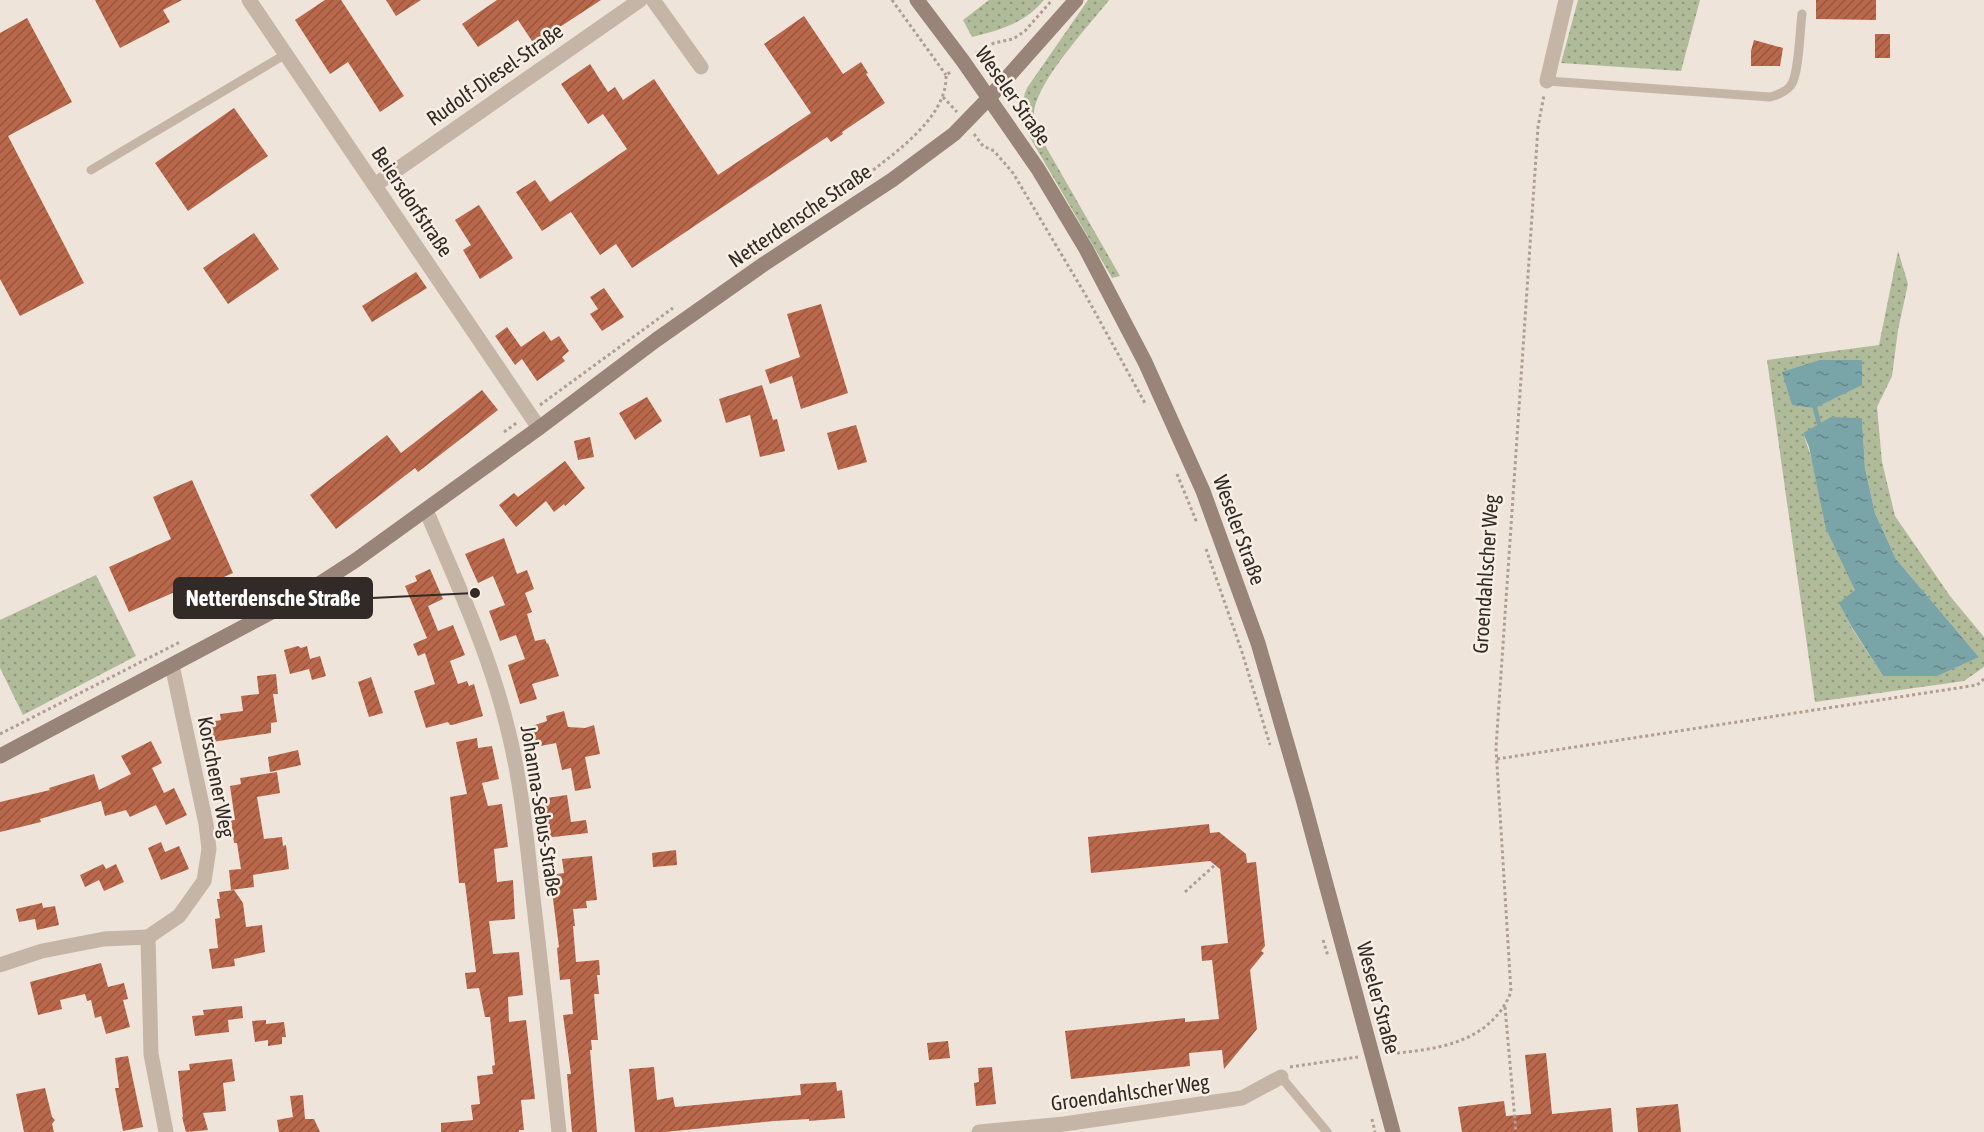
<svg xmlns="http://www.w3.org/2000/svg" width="1984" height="1132" viewBox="0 0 1984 1132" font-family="'Asap Condensed',sans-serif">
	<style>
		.grass { fill: url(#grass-dots); fill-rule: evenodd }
		.water { fill: url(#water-ripples) }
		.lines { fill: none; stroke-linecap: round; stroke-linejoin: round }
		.stream { stroke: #7aa5a8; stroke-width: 4.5 }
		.building { fill: url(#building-hatch) }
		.path { stroke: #b09f90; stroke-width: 3; stroke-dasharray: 3 3; stroke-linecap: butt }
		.lane { stroke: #c5b5a6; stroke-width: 9 }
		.street { stroke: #c5b5a6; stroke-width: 15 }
		.secondary { stroke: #988478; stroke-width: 15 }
		.labels { text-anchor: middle; stroke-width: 5; stroke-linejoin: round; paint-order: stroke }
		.street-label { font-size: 21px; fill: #322a26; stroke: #f7efe4 }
		.leader { fill: none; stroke: #322a26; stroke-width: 2 }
		.callout-dot { fill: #322a26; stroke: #f7efe4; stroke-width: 2 }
		.callout { fill: #322a26; stroke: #322a26; stroke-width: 2 }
		.callout-label { font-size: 22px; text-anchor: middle; font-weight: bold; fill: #fff }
	</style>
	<defs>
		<pattern id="grass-dots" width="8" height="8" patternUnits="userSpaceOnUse" patternTransform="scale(1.5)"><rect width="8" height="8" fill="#b0bb9a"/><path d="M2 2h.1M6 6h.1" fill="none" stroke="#90987d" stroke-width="1.8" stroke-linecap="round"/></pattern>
		<pattern id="water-ripples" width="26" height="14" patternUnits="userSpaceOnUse" patternTransform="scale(1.5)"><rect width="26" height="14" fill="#7aa5a8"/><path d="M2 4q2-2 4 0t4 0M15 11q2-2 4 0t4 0" fill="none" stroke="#658789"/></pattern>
		<pattern id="building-hatch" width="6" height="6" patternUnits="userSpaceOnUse" patternTransform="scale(1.5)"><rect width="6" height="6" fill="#ba684b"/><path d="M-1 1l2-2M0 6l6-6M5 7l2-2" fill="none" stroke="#98563e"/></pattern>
	</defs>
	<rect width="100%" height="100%" fill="#eee4d9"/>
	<g class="grass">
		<path d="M989 0H1044C1025 23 1000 30 972 37L963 20Z"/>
		<path d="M1088 0H1109C1089 26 1032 86 1034 117 1035 125 1039 133 1042 140L1120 276 1112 278 1025 129C1021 114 1021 102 1027 88Z"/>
		<polygon points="1578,0 1700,0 1681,71 1561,63"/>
		<path d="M1898 251 1908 284 1898 330 1892 376 1877 407 1882 462 1895 516 1950 596 1984 637V667L1964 681 1815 702 1767 360 1879 345ZM1862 418 1865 468 1875 513 1896 559 1979 657 1883 676 1851 627 1840 603 1856 591 1803 433Z"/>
		<polygon points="96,575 136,656 23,715 0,668 0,620"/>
	</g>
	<g class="water">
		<polygon points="1820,360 1862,360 1862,385 1815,408 1792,405 1782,372"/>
		<polygon points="1831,417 1862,418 1865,468 1875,513 1896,559 1979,657 1937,676 1883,676 1851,626 1839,603 1855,590 1826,529 1809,447 1803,433"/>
	</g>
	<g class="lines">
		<polyline class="stream" points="1815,408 1819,424"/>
	</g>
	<g class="building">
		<polygon points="95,0 182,0 163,10 170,22 120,48"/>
		<polygon points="325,0 341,0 404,96 380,112 348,62 330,74 295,20"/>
		<polygon points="386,0 421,0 396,16"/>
		<polygon points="497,0 601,0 534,44 518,20 478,47 462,24"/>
		<polygon points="1816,0 1876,0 1876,20 1816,19"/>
		<polygon points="804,16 843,74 861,62 868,73 866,74 885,103 842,132 843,134 831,142 827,137 632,268 616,244 600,255 571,212 542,231 516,192 535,180 550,202 627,149 603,114 588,124 561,84 590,64 608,92 615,87 623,100 654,79 718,175 811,113 764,44"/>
		<polygon points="27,18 72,102 8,136 84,283 20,316 0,279 0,33"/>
		<rect x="1875" y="34" width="15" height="24"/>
		<polygon points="1754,40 1783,48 1780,66 1751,66 1751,51"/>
		<polygon points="234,108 268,156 188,211 155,163"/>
		<polygon points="479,205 513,258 480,279 463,250 471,245 455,220"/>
		<polygon points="254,233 279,269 228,304 203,268"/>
		<polygon points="416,272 427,288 372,322 362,306"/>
		<polygon points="604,288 624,317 602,331 590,314 598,309 590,297"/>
		<polygon points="821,304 848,393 801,409 792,376 770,384 765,370 800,357 787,314"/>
		<polygon points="507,327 521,347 544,331 551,341 559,336 569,351 562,357 565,361 537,381 522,359 515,365 495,336"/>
		<polygon points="762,385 773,420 777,419 785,451 760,457 750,415 726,423 719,399"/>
		<polygon points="482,390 498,410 418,472 415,468 336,529 310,495 387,435 401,453"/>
		<polygon points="647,397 662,421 635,440 619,413"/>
		<polygon points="856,425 867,462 838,470 827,433"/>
		<polygon points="590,437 594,457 578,460 574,441"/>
		<polygon points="565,461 585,488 565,506 564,504 554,512 546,501 516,527 499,505 514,493 518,497"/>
		<polygon points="192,480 233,573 194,590 191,585 129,612 109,567 171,539 153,497"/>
		<polygon points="504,538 517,574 527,570 534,589 525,593 532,612 527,614 535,641 545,639 547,644 548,643 559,676 532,684 537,699 520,704 508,665 525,659 516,635 500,641 489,611 505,605 493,576 478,583 465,554"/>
		<polygon points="430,569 443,599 428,606 438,631 453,625 465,655 450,661 458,684 467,681 469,686 474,684 483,716 452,725 450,725 448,722 426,728 414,691 435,684 425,653 418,656 413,644 427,638 405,586 417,581 415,576"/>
		<polygon points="298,646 301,648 307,646 310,659 320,656 326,676 312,680 309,669 290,674 284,650"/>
		<polygon points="276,674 278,694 273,694 277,722 271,723 271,733 212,742 209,722 221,720 220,714 243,711 241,696 259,694 257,676"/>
		<polygon points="371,677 383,713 369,717 358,682"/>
		<polygon points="564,711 568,727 585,728 594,725 600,754 585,757 591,788 575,791 571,768 562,770 556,743 530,748 526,728 547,721 546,716"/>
		<polygon points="477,738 478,748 492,746 499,779 482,783 488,806 502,804 508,847 494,849 497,882 513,880 515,919 489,921 493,954 519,952 523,995 508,997 509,1022 526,1020 535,1099 521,1100 524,1130 519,1130 519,1132 441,1132 441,1123 473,1120 471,1105 480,1104 477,1076 493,1074 492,1066 495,1065 490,1017 485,1017 479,988 467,989 465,973 476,972 465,883 459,883 450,797 467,794 456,742"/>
		<polygon points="151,741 162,763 152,768 164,793 174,788 187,815 166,825 156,805 130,817 126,810 105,816 101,801 40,819 41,822 0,832 0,802 50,790 49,788 94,774 99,790 131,774 121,756"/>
		<polygon points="298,750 301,765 270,772 268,757"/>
		<polygon points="277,772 280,793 257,797 264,839 282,837 283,846 286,845 289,869 253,875 254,887 231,890 229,870 241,869 237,843 234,843 231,820 235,820 230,786 241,784 240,778"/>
		<polygon points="567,795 571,822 586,820 588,833 545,838 540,799"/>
		<polygon points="1209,824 1210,833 1219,832 1246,854 1247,863 1256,862 1265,946 1261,951 1264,953 1250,970 1257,1029 1224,1069 1222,1050 1189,1053 1190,1066 1071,1079 1065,1031 1185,1018 1185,1022 1219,1019 1212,960 1202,961 1201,946 1228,943 1220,869 1210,861 1091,873 1088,837"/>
		<polygon points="161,842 165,852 179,846 189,869 161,880 148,848"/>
		<polygon points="676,850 677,865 653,867 652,853"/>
		<polygon points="592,856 597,900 586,901 587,908 573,909 575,926 573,926 576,962 599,960 600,975 597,975 599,994 594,994 598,1040 591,1040 592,1050 590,1050 597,1132 572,1132 567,1074 571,1074 563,1015 573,1014 570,979 560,980 557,948 559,947 550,875 564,873 562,859"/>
		<polygon points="103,864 106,869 116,864 124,882 104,891 99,880 85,887 80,875"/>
		<polygon points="234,890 243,903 246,927 262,925 265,952 234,959 235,966 212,969 209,949 218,948 215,919 220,918 217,899 220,899 219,892"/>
		<polygon points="42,903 43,908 55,906 59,925 37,930 35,919 19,922 16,909"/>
		<polygon points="101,963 108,987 124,983 128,999 123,1000 130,1027 106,1034 101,1016 95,1018 91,1000 87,1001 85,994 60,1000 62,1009 38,1015 30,982"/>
		<polygon points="242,1006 243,1018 228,1020 229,1032 195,1036 192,1016 204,1015 203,1010"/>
		<polygon points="266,1020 266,1024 284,1022 286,1037 282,1037 282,1044 268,1046 268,1040 255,1042 252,1021"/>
		<polygon points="948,1041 950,1058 929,1060 927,1043"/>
		<polygon points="1546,1053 1552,1114 1611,1108 1613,1132 1462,1132 1458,1107 1504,1101 1506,1116 1531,1114 1525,1055"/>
		<polygon points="128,1056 143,1127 123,1131 115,1088 119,1088 115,1058"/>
		<polygon points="232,1059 235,1081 223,1083 226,1111 203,1113 208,1130 186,1132 182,1117 183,1117 178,1071 190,1070 189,1064"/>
		<polygon points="654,1067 657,1100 673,1097 675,1107 801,1095 800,1084 836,1082 837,1091 842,1090 845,1118 809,1121 809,1119 774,1121 665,1132 635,1132 629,1069"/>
		<polygon points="992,1067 996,1104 976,1106 974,1083 979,1082 978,1068"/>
		<polygon points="45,1088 52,1117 55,1120 52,1124 54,1132 24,1132 16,1094"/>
		<polygon points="303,1095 305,1119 314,1119 320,1132 279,1132 277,1120 293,1117 290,1096"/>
		<polygon points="1678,1104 1681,1132 1638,1132 1636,1108"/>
	</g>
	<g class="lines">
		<g class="path">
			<polyline points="892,0 946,75"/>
			<polyline points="976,53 994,43 1013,39 1025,31 1052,0"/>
			<polyline points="943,97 957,112"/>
			<polyline points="974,134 983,146 994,151 1013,173 1085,294 1146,405"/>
			<path d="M859 181C890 156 948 119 946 75L952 71"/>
			<polyline points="540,405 673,308"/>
			<polyline points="504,432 518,422"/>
			<polyline points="1177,474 1197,523"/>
			<polyline points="1206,549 1242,652 1270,745"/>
			<polyline points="0,734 180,642"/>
			<polyline points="1497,759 1977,685 1984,679"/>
			<polyline points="1185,892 1215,865"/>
			<polyline points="1323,940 1328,956"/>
			<polyline points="1505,1007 1516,1132"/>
			<path d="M1385 1054C1435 1050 1490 1044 1511 992L1496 748 1538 127 1544 95"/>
			<polyline points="1290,1067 1358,1057"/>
			<polyline points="1372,1119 1375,1132"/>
		</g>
		<g class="lane">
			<path d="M1547 81 1770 97C1778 95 1786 92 1791 85 1799 75 1800 28 1802 14"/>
			<polyline points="91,170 286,54"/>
			<polyline points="1281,1077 1327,1132"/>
		</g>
		<g class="street">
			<polyline points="249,0 539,428"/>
			<polyline points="653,0 701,67"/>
			<polyline points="1547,81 1566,0"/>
			<polyline points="375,185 640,0"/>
			<path d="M426 510C455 579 488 649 506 722 522 782 527 845 534 906 543 981 551 1057 559 1132"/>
			<polyline points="148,937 151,1054 166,1132"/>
			<polyline points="0,965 42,951 104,939 148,937 179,916 204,881 209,849 206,824 172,665"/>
			<polyline points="979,1132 1064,1124 1242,1098 1281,1077"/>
		</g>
		<g class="secondary">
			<polyline points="917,0 963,61 1038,169 1086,249 1145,362 1203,491 1258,643 1303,799 1393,1132"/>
			<polyline points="0,756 296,599 356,560 539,428 656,340 764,264 892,180 954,134 989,98 1076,0"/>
		</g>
	</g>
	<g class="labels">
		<g class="street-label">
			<text transform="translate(495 75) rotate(-35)" y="7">Rudolf-Diesel-Straße</text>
			<text transform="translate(1013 96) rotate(55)" y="7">Weseler Straße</text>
			<text transform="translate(412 202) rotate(56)" y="7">Beiersdorfstraße</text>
			<text transform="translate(800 216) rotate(-34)" y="7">Netterdensche Straße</text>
			<text transform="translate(1239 530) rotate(70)" y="7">Weseler Straße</text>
			<text transform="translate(1486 574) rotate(-86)" y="7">Groendahlscher Weg</text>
			<text transform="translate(216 777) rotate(79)" y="7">Korschener Weg</text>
			<text transform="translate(541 811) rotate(81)" y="7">Johanna-Sebus-Straße</text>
			<text transform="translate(1378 998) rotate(75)" y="7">Weseler Straße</text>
			<text transform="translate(1130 1093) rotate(-8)" y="7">Groendahlscher Weg</text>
		</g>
	</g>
	<path class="leader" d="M475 593L372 598"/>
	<circle class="callout-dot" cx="475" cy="593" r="6"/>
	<rect class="callout" x="174" y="578" width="198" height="40" rx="6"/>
	<g class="callout-label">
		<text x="273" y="606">Netterdensche Straße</text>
	</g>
</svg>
